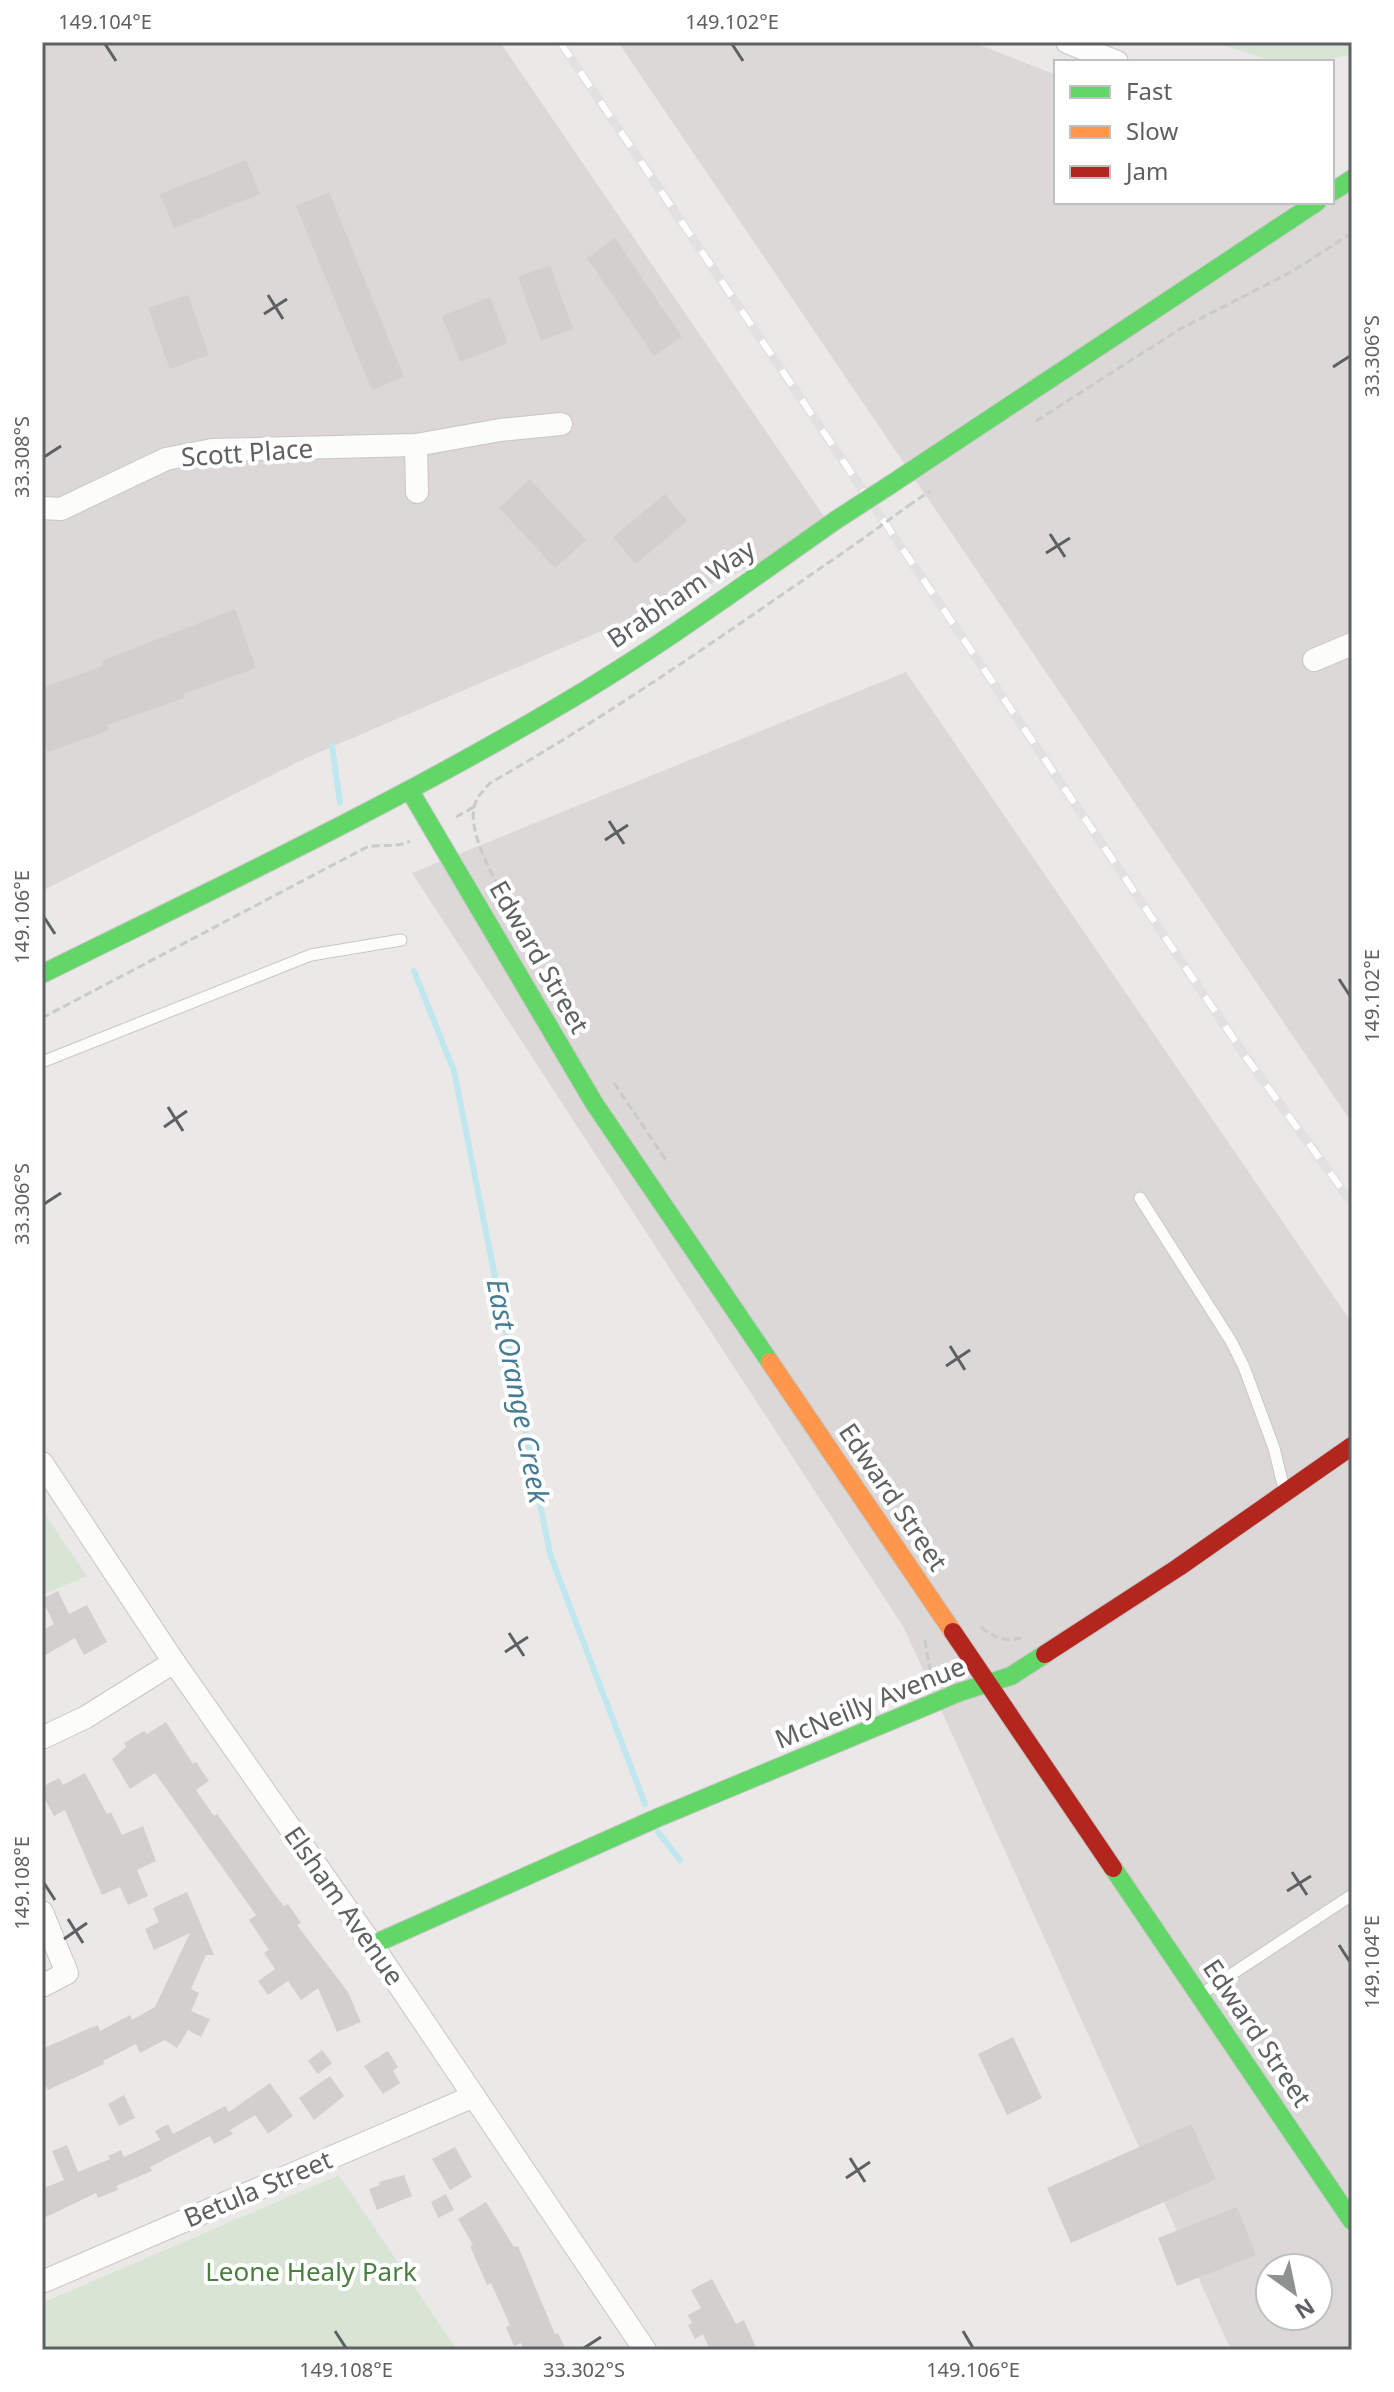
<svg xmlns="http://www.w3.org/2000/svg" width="1394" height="2392" viewBox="0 0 1394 2392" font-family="'Noto Sans',sans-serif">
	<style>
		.industrial { fill: #dbd8d7; fill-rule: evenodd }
		.green { fill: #d9e5d4 }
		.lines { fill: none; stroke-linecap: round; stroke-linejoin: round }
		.stream { stroke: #c0e6f0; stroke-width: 6 }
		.building { fill: #d2d0cf }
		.lane-casing { stroke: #c8c7c6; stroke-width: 13 }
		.street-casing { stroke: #c8c7c6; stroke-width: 24 }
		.fast-casing { stroke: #c7c7c7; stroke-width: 20 }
		.slow-casing { stroke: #c7c7c7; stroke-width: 20 }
		.jam-casing { stroke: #c7c7c7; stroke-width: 20 }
		.path { stroke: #c8ccc8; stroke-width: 3; stroke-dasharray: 8 4; stroke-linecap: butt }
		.lane { stroke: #fcfcfb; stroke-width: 11 }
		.street { stroke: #fcfcfb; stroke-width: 22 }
		.fast { stroke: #63d668; stroke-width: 18 }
		.slow { stroke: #ff974d; stroke-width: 18 }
		.jam { stroke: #b3261e; stroke-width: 18 }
		.rail-casing { stroke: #e2e1e1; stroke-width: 9 }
		.rail { stroke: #fff; stroke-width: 6; stroke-dasharray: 18; stroke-linecap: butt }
		.fast-bridge-casing { stroke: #c7c7c7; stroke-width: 20; stroke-linecap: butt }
		.path-bridge { stroke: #c8ccc8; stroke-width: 3; stroke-dasharray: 8 4; stroke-linecap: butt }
		.fast-bridge { stroke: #63d668; stroke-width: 18 }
		.ticks { fill: none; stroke: #5d6163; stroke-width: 3 }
		.labels { text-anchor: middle; stroke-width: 8; stroke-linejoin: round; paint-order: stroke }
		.street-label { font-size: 26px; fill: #5d6163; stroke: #fff }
		.park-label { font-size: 26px; fill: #4a7f40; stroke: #fff }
		.water-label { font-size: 28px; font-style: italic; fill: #467c94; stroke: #fff }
		.neatline { fill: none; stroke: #5d6163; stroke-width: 3 }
		.ticks-label { font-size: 20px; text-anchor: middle; fill: #5d6163 }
	</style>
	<rect width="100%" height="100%" fill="#ebe9e7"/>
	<g class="industrial">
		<polygon points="42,42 500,42 834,531 306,758 42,891"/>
		<polygon points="618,42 972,42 1056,75 1056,202 1332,202 1352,190 1352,1123"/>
		<path d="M906 672 1352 1323V2350H1231L904 1628 412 873ZM1270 2268H1318V2316H1270Z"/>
	</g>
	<g class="green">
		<polygon points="1214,42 1352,42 1352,54 1318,62 1275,62"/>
		<polygon points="42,1510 87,1576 42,1595"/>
		<polygon points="339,2175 457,2350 42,2350 42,2303"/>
	</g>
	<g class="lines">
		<g class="stream">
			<polyline points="332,746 340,803"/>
			<polyline points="414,971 454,1071 550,1554 645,1804"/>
			<polyline points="658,1832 680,1860"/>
		</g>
	</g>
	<g class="building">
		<polygon points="246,160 260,194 174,228 160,194"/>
		<polygon points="329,192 404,377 372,390 296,206"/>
		<polygon points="615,238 682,337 654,356 587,258"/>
		<polygon points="550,265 573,329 541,341 518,277"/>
		<polygon points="188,295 209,355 170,369 148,308"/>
		<polygon points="490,297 508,343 460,362 442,316"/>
		<polygon points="530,479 586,540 555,568 499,508"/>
		<polygon points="665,494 687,521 636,564 613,537"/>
		<polygon points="235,609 256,668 183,694 184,698 107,725 109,730 48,752 42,737 42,688 103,666 102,661"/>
		<polygon points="58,1591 69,1614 87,1605 107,1642 84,1655 75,1638 42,1657 42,1631 54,1624 42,1599"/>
		<polygon points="166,1722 193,1764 196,1762 209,1781 196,1790 214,1816 217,1814 278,1899 284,1906 288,1904 301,1923 297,1925 348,1992 361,2022 337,2032 318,1988 301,2000 288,1981 268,1995 258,1981 275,1969 264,1953 269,1950 249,1920 256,1915 155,1773 130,1789 112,1759 126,1747 124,1743 144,1731 147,1734"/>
		<polygon points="85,1773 107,1814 111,1812 122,1835 143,1826 156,1861 137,1870 148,1896 128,1905 120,1887 102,1895 65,1810 54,1816 42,1794 42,1787 59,1778 63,1785"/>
		<polygon points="187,1892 214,1955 206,1955 191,1989 199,1993 191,2011 210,2019 201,2037 188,2030 177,2048 165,2040 140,2053 136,2044 103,2061 104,2064 48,2090 46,2086 42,2088 42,2049 90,2028 98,2025 100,2031 130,2015 132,2020 155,2007 190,1933 154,1950 145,1929 159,1922 153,1908"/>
		<polygon points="1013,2037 1042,2098 1007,2115 978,2054"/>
		<polygon points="322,2050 332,2063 318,2074 308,2061"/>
		<polygon points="388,2051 398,2067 393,2071 400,2083 383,2094 364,2066"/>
		<polygon points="330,2076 344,2096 314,2120 299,2098"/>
		<polygon points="270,2083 293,2116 268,2134 255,2115 230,2130 233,2134 214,2144 210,2136 150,2167 152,2171 116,2186 118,2190 98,2198 96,2193 46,2217 42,2208 42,2189 64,2180 52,2151 67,2145 78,2172 110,2159 108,2156 121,2150 124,2157 160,2140 155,2131 168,2124 173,2134 225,2106 229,2112"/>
		<polygon points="124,2095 135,2118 119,2126 108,2104"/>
		<polygon points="1191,2124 1216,2179 1071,2243 1047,2188"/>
		<polygon points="455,2147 472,2177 450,2190 432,2159"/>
		<polygon points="404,2175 412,2196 377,2210 369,2189 380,2185 379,2182"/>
		<polygon points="446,2194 454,2210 438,2218 431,2202"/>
		<polygon points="486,2202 514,2247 518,2246 555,2334 558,2333 566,2350 520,2350 523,2348 521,2343 514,2346 506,2327 510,2325 491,2283 487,2285 470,2246 473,2245 458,2219"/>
		<polygon points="1237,2207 1256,2255 1177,2286 1158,2238"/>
		<polygon points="712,2279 736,2324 744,2320 757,2350 710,2350 703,2334 695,2339 688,2325 692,2323 688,2315 701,2308 691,2290"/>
	</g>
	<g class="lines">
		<defs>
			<g id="lane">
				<polyline points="42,1062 311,955 401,940"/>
				<polyline points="1140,1198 1231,1341 1244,1367 1274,1448 1284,1489"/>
				<polyline points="1200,1995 1352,1895"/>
			</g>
			<g id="street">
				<polyline points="1067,42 1117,62"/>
				<polyline points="416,445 417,492"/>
				<polyline points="42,508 61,509 166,459 212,450 416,445 500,430 561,424"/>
				<polyline points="1314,660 1352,644"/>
				<polyline points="42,1463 174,1662 372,1945 645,2350"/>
				<polyline points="42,1738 86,1717 174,1662"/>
				<polyline points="42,1912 67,1973 42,1986"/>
				<polyline points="42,2282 474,2096"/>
			</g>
			<g id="fast">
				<polyline points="1332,192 1352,179"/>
				<polyline points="890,485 1317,202"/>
				<polyline points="410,791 594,1103 770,1362"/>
				<path d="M42 974C216 888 392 805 559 706 655 650 745 584 836 520"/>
				<polyline points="1113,1868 1352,2221"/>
				<polyline points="372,1945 657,1818 960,1692 1011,1676 1045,1654"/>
			</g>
			<polyline id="slow" points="770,1362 953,1632"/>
			<g id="jam">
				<polyline points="953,1632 1113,1868"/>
				<polyline points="1045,1654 1179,1567 1352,1446"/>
			</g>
		</defs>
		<use href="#lane" class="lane-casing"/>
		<use href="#street" class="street-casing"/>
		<use href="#fast" class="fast-casing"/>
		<use href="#slow" class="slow-casing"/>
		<use href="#jam" class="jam-casing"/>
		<g class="path">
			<polyline points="1036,421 1180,329 1293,271 1352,233"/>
			<polyline points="908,506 930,491"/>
			<polyline points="456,817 474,807"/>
			<path d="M523 928C507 901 464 836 475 804 478 795 484 790 490 783 617 711 736 626 857 543"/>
			<path d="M42 1018 367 847C381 844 397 848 410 841"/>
			<polyline points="614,1083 668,1163"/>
			<path d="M981 1627C993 1637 1004 1642 1021 1638"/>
			<polyline points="925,1640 931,1676"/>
		</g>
		<use href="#lane" class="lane"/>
		<use href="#street" class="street"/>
		<use href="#fast" class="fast"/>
		<use href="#slow" class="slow"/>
		<use href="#jam" class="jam"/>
		<defs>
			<polyline id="rail" points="560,42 1248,1060 1352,1203"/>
		</defs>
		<use href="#rail" class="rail-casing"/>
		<use href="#rail" class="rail"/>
		<defs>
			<polyline id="fast-bridge" points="836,520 890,485"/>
		</defs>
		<use href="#fast-bridge" class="fast-bridge-casing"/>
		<polyline class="path-bridge" points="857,543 908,506"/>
		<use href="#fast-bridge" class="fast-bridge"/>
	</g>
	<path class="ticks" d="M105 44 116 61M732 44 743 61M268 295 283 319M264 314 287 299M1333 367 1350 356M44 457 61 446M1050 534 1065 557M1046 553 1070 538M609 821 624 844M605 840 628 825M44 917 55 934M1339 979 1350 996M168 1107 183 1131M164 1127 187 1111M44 1204 61 1193M950 1346 965 1370M946 1366 970 1350M509 1633 524 1656M505 1652 528 1637M1292 1872 1307 1895M44 1883 55 1900M1287 1891 1311 1876M68 1919 83 1943M64 1939 87 1923M1339 1945 1350 1962M850 2158 865 2182M846 2178 870 2162M335 2331 346 2348M963 2331 973 2348M584 2348 601 2337"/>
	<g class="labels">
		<g class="street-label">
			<text transform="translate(247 453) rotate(-4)" y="9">Scott Place</text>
			<text transform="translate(681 594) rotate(-34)" y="9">Brabham Way</text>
			<text transform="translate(539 957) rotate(60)" y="9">Edward Street</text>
			<text transform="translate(893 1497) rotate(56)" y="9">Edward Street</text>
			<text transform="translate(870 1703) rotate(-22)" y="9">McNeilly Avenue</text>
			<text transform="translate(344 1906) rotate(55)" y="9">Elsham Avenue</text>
			<text transform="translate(1257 2033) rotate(56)" y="9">Edward Street</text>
			<text transform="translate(258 2189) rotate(-23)" y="9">Betula Street</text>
		</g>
		<g class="park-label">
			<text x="311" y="2281">Leone Healy Park</text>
		</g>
		<g class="water-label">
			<text transform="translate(518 1391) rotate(79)" y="10">East Orange Creek</text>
		</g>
	</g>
	<rect width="1394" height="2392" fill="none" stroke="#ffffff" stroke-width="88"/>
	<rect x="1054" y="60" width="280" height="144" fill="#ffffff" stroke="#bec0c1" stroke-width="2"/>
	<rect x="1070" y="86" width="40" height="12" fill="#63d668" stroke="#bec0c1" stroke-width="2"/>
	<text x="1126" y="100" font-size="24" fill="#5d6163">Fast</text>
	<rect x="1070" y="126" width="40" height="12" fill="#ff974d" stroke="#bec0c1" stroke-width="2"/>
	<text x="1126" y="140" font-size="24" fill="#5d6163">Slow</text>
	<rect x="1070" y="166" width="40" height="12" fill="#b3261e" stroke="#bec0c1" stroke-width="2"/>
	<text x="1126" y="180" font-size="24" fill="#5d6163">Jam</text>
	<g transform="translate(1294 2292) rotate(147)"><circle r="38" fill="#ffffff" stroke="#bec0c1" stroke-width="2"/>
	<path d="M0-6L14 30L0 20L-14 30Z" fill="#8f9191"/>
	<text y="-12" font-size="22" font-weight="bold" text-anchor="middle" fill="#5d6163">N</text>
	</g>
	<rect x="44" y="44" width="1306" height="2304" class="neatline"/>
	<g class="ticks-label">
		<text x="105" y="29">149.104°E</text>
		<text x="732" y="29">149.102°E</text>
		<text transform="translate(1372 356) rotate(-90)" y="7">33.306°S</text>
		<text transform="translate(22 457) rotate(-90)" y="7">33.308°S</text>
		<text transform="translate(22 917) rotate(-90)" y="7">149.106°E</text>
		<text transform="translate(1372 996) rotate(-90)" y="7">149.102°E</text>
		<text transform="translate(22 1204) rotate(-90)" y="7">33.306°S</text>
		<text transform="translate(22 1883) rotate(-90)" y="7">149.108°E</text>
		<text transform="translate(1372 1962) rotate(-90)" y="7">149.104°E</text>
		<text x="346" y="2377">149.108°E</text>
		<text x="584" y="2377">33.302°S</text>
		<text x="973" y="2377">149.106°E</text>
	</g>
</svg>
